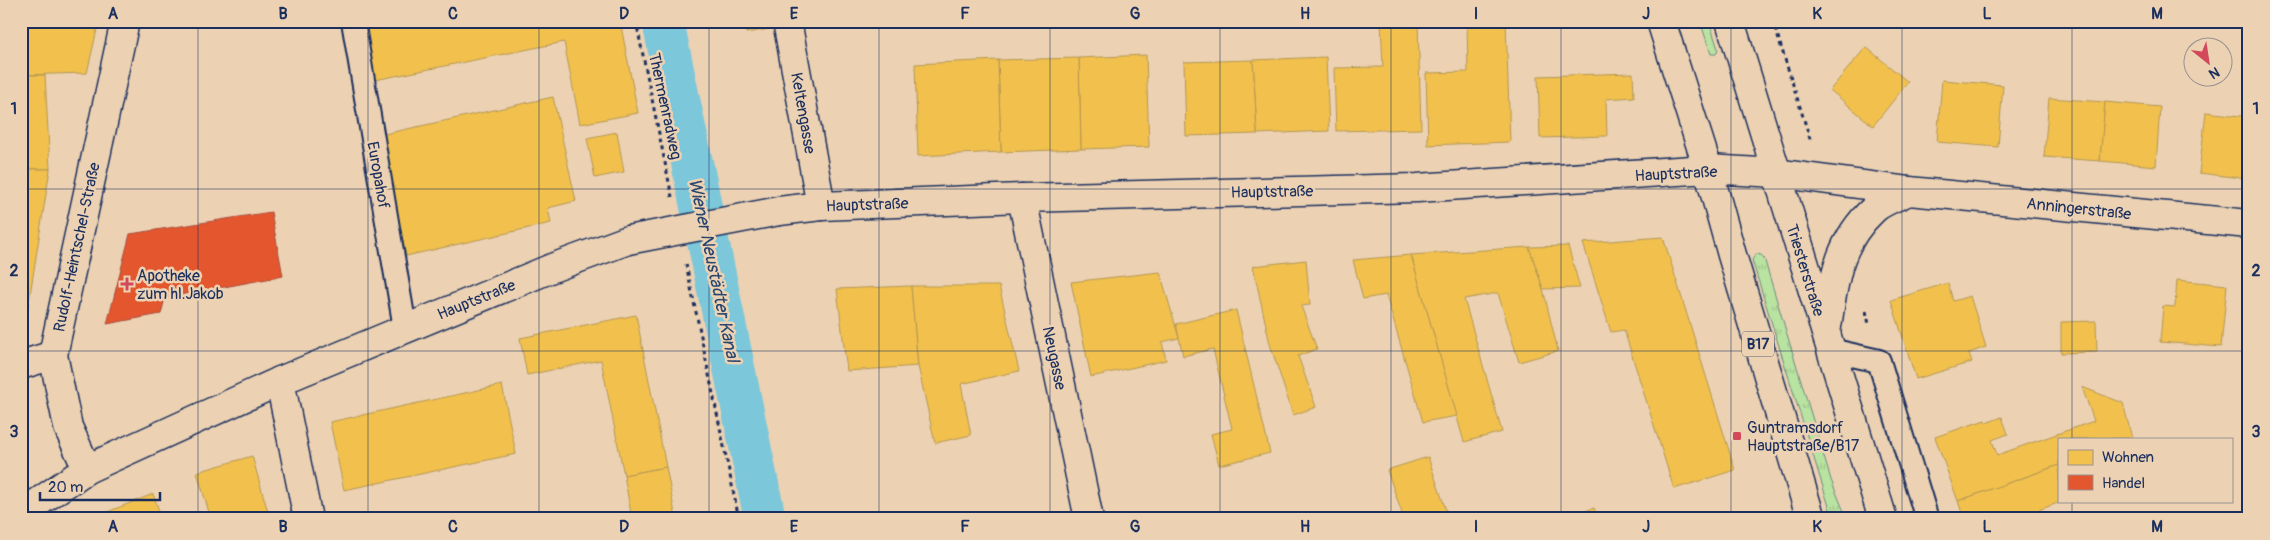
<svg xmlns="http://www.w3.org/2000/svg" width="2270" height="540" viewBox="0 0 2270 540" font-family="Pangolin,sans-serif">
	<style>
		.grass { fill: url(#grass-tufts); stroke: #6a897f }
		.homes { fill: #f2c14e; stroke: #b29553 }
		.shops { fill: #e4572e; stroke: #a84b3c }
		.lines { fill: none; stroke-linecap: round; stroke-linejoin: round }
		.canal { stroke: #7bc7da; stroke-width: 42 }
		.service-casing { stroke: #1b2f5e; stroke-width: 26 }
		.minor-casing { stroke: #1b2f5e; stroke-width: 31 }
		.tertiary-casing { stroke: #1b2f5e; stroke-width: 31 }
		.primary-casing { stroke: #1b2f5e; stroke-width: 31 }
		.path { stroke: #1b2f5e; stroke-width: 3; stroke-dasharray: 4 4; stroke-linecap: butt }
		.service { stroke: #ecd2b3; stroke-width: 22 }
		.minor { stroke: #ecd2b3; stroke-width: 28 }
		.tertiary { stroke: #ecd2b3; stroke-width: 28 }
		.primary { stroke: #ecd2b3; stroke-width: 28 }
		.tertiary-bridge-casing { stroke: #1b2f5e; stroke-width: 31; stroke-linecap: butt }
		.tertiary-bridge { stroke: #ecd2b3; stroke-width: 28 }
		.grid { fill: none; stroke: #1b2f5e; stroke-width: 1; stroke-opacity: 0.55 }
		.poi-dot { fill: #d1495b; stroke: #ecd2b3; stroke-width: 2 }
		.labels { text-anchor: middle; stroke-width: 5; stroke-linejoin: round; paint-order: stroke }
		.shield { fill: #ecd2b3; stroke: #5a6078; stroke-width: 1 }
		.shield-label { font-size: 15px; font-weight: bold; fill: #1b2f5e }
		.street-label { font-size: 16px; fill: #1b2f5e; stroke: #ecd2b3 }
		.poi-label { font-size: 16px; fill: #1b2f5e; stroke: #ecd2b3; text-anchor: start }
		.water-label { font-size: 18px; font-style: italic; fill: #294671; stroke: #ecd2b3 }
		.neatline { fill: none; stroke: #1b2f5e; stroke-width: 2 }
		.grid-label { font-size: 16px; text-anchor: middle; font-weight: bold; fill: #1b2f5e }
	</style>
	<defs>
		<pattern id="grass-tufts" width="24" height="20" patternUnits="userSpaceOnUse" patternTransform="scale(1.25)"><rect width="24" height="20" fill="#b9e3a0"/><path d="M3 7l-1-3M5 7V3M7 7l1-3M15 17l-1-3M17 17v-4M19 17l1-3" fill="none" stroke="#9ec38c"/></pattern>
	</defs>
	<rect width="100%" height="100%" fill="#ecd2b3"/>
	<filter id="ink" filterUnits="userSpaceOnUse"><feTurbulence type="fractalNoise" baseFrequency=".02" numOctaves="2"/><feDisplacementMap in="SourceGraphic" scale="10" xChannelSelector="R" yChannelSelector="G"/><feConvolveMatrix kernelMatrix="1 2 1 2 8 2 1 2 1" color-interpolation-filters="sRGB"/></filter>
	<g filter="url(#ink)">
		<g class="grass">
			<polygon points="1700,21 1709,21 1718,49 1716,54 1711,54"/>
			<polygon points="1756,254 1761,255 1764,258 1831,480 1847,519 1833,519 1752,260"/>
		</g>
		<g class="homes">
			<polygon points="21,21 99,21 87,73 21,75"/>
			<polygon points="372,21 620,21 638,113 580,124 564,42 375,80 364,23"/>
			<polygon points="744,21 769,21 770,29 746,33"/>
			<polygon points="1381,21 1418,21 1421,129 1336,131 1334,68 1383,67"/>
			<polygon points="1467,21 1506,21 1510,142 1428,145 1426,73 1468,72"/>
			<polygon points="1866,47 1908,82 1873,126 1830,90"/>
			<polygon points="1146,55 1149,147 1081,149 1079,58"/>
			<polygon points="1326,57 1329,131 1257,134 1253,60"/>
			<polygon points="1079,58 1081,149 1001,152 998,60"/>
			<polygon points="998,60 1001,152 918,156 915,64"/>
			<polygon points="1253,60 1257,134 1186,136 1184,62"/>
			<polygon points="1633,73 1634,97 1606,99 1607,136 1540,138 1538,76"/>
			<polygon points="21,75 45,75 50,169 21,169"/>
			<polygon points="1942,80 2003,85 1998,147 1937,142"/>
			<polygon points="553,97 576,201 548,208 551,223 406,256 380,135"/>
			<polygon points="2049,98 2105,102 2100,161 2044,157"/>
			<polygon points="2105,102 2160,107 2156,166 2100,161"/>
			<polygon points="2206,112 2249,117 2249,179 2199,173"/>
			<polygon points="617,132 624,172 595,178 587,138"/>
			<polygon points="21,169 50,169 25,326 21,328"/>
			<polygon points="1663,237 1735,470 1674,489 1624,330 1611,332 1583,243"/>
			<polygon points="1568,246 1580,288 1543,289 1529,247"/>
			<polygon points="1529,247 1543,289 1558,351 1519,362 1498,293 1464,299 1502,432 1464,442 1411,255"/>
			<polygon points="1411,255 1457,416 1423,422 1386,295 1363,299 1353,260"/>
			<polygon points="1306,260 1310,305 1301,306 1317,349 1298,356 1316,407 1293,415 1270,344 1253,266"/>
			<polygon points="1160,272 1179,338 1162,342 1166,360 1091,377 1071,282"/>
			<polygon points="2177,280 2227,285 2221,347 2160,342 2163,306 2175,307"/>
			<polygon points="1948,283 1953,301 1970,296 1986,347 1969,353 1972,362 1916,379 1891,300"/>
			<polygon points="911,286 918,366 847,371 837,289"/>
			<polygon points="911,286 999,286 1019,371 961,384 971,435 935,443 918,366"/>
			<polygon points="1236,310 1270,453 1219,465 1211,434 1232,429 1213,349 1183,356 1176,324"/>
			<polygon points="636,315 666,467 624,475 601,360 527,375 520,338"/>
			<polygon points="2096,321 2097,352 2061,353 2061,322"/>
			<polygon points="502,385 516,454 344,490 330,422"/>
			<polygon points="2082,387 2123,403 2132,438 2059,439 2059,465 1958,501 1935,437 1985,420 1986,423 2002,417 2008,434 1992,440 1997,455 2094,421"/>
			<polygon points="252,456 270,519 211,519 197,472"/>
			<polygon points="1428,457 1449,519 1404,519 1387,470"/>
			<polygon points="2059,465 2059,501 2063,501 2028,514 2029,519 1964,519 1958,501"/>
			<polygon points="666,467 676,519 632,519 624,475"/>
			<polygon points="153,494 162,519 92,519 92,518"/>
			<polygon points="1594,508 1598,519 1561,519"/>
		</g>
		<polygon class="shops" points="271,212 283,276 165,298 161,314 107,324 130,234"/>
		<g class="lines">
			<polyline class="canal" points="663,21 765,519"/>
			<defs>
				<g id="service">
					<polyline points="353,21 405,328"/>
					<polyline points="1830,350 1879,361 1927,519"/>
				</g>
				<g id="minor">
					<polyline points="787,21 821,206"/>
					<polyline points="1022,198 1089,519"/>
					<polyline points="21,365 53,355"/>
					<polyline points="280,381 308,519"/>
					<polyline points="87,469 68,427 53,355 125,21"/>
				</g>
				<g id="tertiary">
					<polyline points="779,211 821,206 1022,198 1417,188 1708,169 1776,173 1909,191 2249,224"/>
					<path d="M1826 333C1834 284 1835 245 1874 209 1883 201 1898 196 1909 191"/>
					<polyline points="21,514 87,469 280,381 552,268 628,240"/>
				</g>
				<g id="primary">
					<polyline points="1661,21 1708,169 1732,255 1811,519"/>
					<polyline points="1730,21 1883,519"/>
				</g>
			</defs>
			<use href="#service" class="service-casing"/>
			<use href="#minor" class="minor-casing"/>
			<use href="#tertiary" class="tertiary-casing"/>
			<use href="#primary" class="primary-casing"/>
			<g class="path">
				<polyline points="636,21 672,197"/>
				<polyline points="1773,21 1811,142"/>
				<polyline points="686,264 739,519"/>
				<polyline points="1866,311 1869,324"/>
			</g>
			<use href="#service" class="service"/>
			<use href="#minor" class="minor"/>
			<use href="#tertiary" class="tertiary"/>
			<use href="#primary" class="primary"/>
			<defs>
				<polyline id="tertiary-bridge" points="628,240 779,211"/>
			</defs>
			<use href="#tertiary-bridge" class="tertiary-bridge-casing"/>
			<use href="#tertiary-bridge" class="tertiary-bridge"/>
		</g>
	</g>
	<path class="grid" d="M198 21V519M368 21V519M539 21V519M709 21V519M879 21V519M1050 21V519M1220 21V519M1391 21V519M1561 21V519M1731 21V519M1902 21V519M2072 21V439M21 189H2249M21 351H2249M2072 501V519"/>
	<g class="poi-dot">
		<path d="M124.5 276.5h5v5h5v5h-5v5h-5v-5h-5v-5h5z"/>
		<rect x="1732" y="431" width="10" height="10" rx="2.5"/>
	</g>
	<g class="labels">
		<rect class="shield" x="1742" y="331.5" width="32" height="25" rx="4"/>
		<g class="shield-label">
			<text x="1758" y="349">B17</text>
		</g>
		<g class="street-label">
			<text transform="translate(666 106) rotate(78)" y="6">Thermenradweg</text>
			<text transform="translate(804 113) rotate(80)" y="6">Keltengasse</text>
			<text transform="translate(1676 173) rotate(-3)" y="6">Hauptstraße</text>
			<text transform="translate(379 175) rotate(80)" y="6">Europahof</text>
			<text transform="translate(1272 191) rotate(-1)" y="6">Hauptstraße</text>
			<text transform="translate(867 204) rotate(-2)" y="6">Hauptstraße</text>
			<text transform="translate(2079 208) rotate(6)" y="6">Anningerstraße</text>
			<text transform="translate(76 247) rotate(-78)" y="6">Rudolf-Heintschel-Straße</text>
			<text transform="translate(1806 270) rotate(73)" y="6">Triesterstraße</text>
			<text transform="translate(476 299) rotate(-22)" y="6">Hauptstraße</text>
			<text transform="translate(1055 358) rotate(78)" y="6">Neugasse</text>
		</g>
		<g class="poi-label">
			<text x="137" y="281">Apotheke<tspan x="137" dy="18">zum hl.Jakob</tspan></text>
			<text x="1747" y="433">Guntramsdorf<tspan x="1747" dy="18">Hauptstraße/B17</tspan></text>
		</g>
		<g class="water-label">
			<text transform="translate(714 270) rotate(78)" y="6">Wiener Neustädter Kanal</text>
		</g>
	</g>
	<rect width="2270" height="540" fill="none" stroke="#ecd2b3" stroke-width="55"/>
	<rect x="2058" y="438" width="175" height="65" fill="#ecd2b3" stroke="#989191"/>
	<rect x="2068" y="450" width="25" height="15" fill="#f2c14e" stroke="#989191"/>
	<text x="2102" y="462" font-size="15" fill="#1b2f5e">Wohnen</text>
	<rect x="2068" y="475" width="25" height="15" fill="#e4572e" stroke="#989191"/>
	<text x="2102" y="488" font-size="15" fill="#1b2f5e">Handel</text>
	<g transform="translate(2208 62) rotate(150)"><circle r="24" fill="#ecd2b3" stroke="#989191"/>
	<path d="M0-4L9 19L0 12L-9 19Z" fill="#d1495b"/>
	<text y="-8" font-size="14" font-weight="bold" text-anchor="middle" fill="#1b2f5e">N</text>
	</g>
	<path d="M40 492v8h120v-8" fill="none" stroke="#1b2f5e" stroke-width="2.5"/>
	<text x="48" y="492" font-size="15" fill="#1b2f5e" stroke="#ecd2b3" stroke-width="4" paint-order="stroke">20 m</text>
	<rect x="28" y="28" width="2214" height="484" class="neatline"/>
	<g class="grid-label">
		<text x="113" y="19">A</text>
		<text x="283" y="19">B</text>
		<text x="453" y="19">C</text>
		<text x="624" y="19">D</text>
		<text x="794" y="19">E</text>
		<text x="965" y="19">F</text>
		<text x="1135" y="19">G</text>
		<text x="1305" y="19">H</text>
		<text x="1476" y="19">I</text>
		<text x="1646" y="19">J</text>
		<text x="1817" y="19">K</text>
		<text x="1987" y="19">L</text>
		<text x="2157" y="19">M</text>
		<text x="14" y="114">1</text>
		<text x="2256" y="114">1</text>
		<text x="14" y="276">2</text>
		<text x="2256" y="276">2</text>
		<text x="14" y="437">3</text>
		<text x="2256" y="437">3</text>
		<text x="113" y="532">A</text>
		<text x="283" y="532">B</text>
		<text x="453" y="532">C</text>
		<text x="624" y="532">D</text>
		<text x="794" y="532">E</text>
		<text x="965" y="532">F</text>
		<text x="1135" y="532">G</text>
		<text x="1305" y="532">H</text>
		<text x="1476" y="532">I</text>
		<text x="1646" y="532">J</text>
		<text x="1817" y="532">K</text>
		<text x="1987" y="532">L</text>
		<text x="2157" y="532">M</text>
	</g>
</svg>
